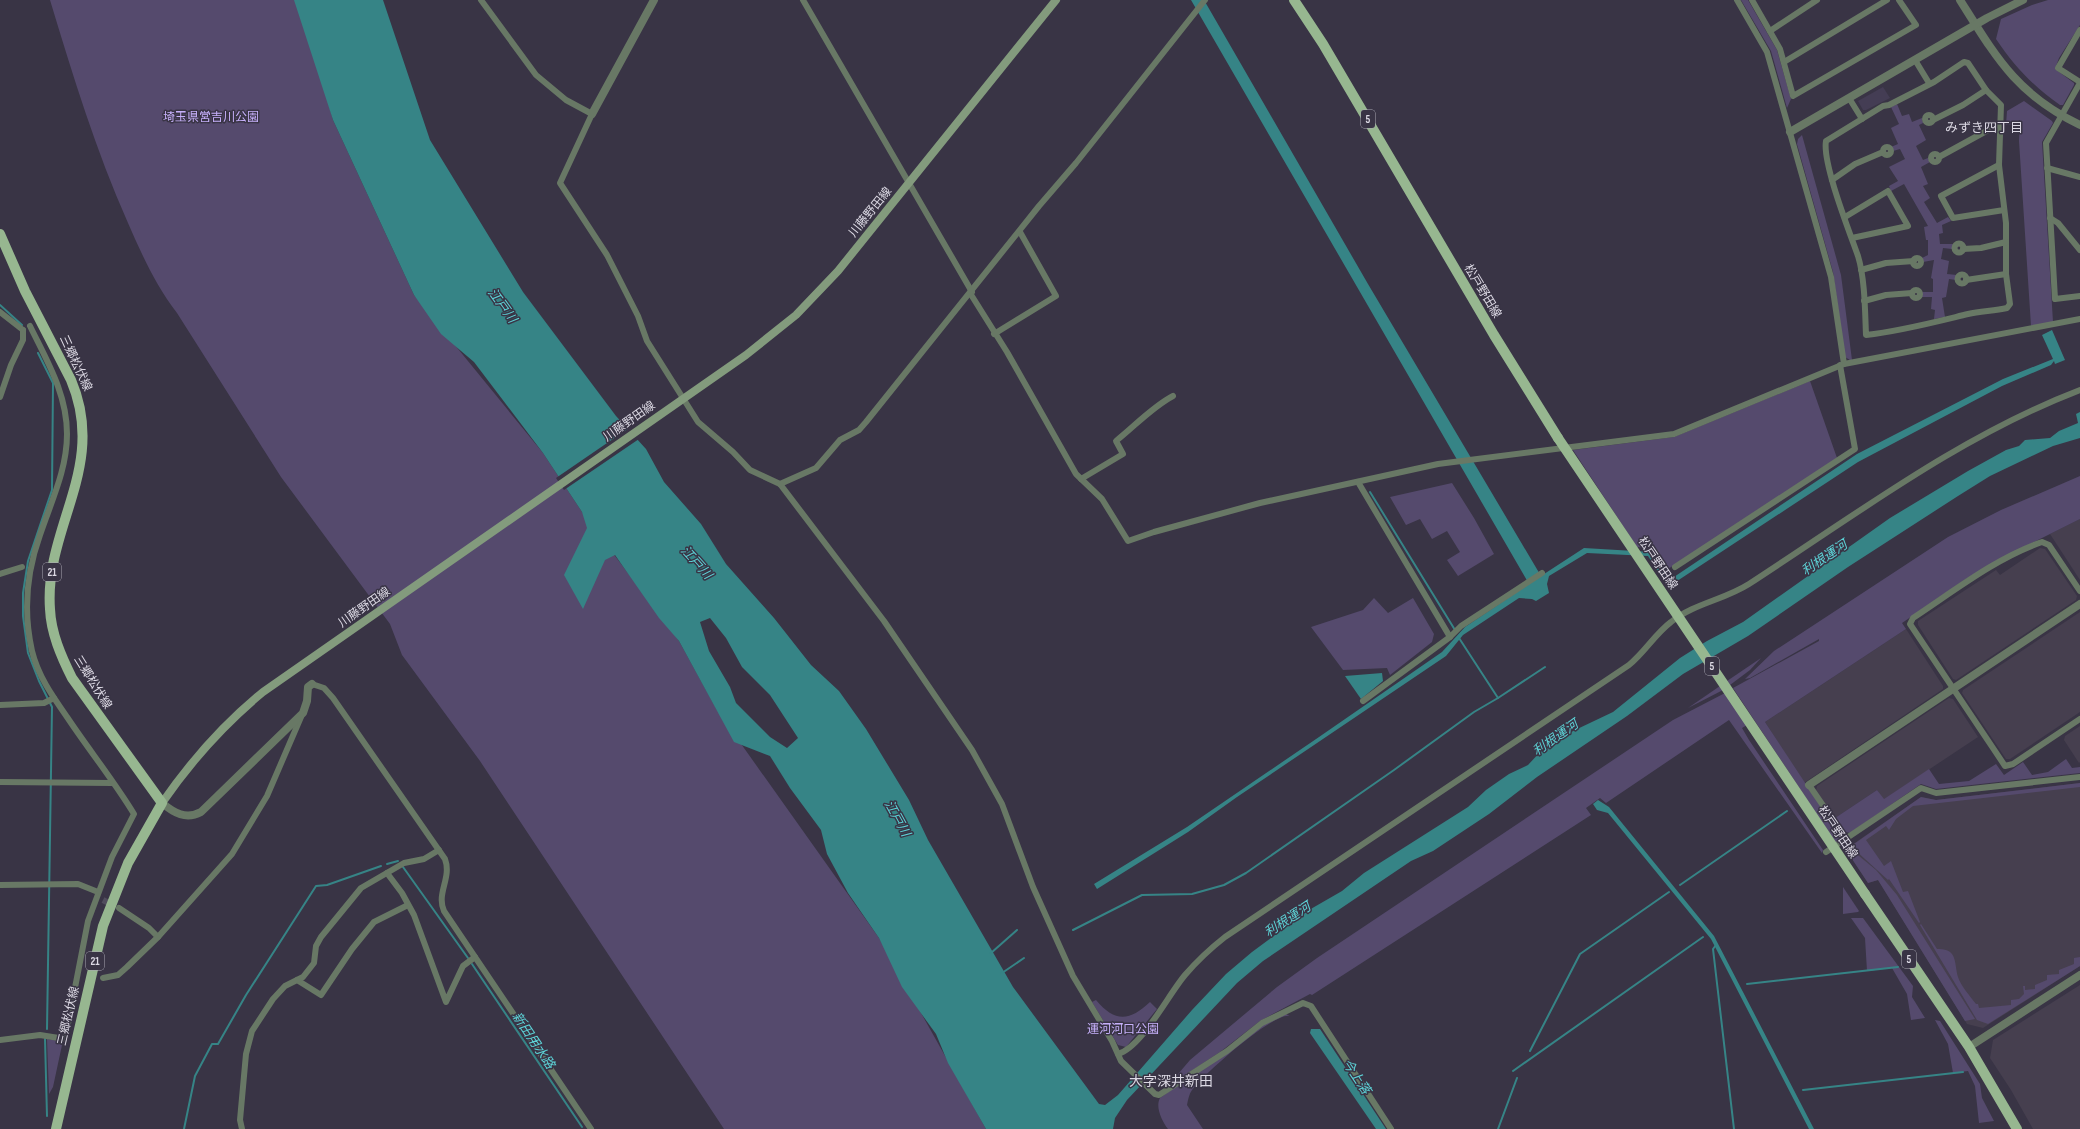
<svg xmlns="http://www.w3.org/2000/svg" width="2080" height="1129" viewBox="0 0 2080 1129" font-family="'Sofia Sans Condensed','Noto Sans JP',sans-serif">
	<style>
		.built { fill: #443d54 }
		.industrial { fill: #463f4f }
		.green { fill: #554a6d }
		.water { fill: #368486; fill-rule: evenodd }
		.pier { fill: #393445 }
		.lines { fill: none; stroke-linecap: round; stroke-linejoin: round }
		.stream { stroke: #368486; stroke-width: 2 }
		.minor-tunnel { stroke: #514d5d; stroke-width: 6; stroke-dasharray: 6 3; stroke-linecap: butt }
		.minor { stroke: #687865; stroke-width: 6 }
		.tertiary { stroke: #687865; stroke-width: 8 }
		.secondary { stroke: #839b7d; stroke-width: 8 }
		.primary { stroke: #97b790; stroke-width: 10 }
		.primary-bridge { stroke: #97b790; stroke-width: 10 }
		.labels { text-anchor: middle; stroke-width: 3; stroke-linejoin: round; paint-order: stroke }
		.shield { fill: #393445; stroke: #aba8b4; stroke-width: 1 }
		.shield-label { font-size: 11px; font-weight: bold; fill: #dcd9e4 }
		.park-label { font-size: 12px; fill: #c6b0fa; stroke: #393445 }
		.street-label { font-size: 12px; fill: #dcd9e4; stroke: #393445 }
		.neighbourhood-label { font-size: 13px; fill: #dcd9e4; stroke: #393445 }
		.water-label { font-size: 13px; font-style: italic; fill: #5dd3d7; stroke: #393445 }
		.quarter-label { font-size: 14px; fill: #dcd9e4; stroke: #393445 }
	</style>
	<rect width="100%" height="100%" fill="#393445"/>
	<polygon class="built" points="1883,87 1890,98 1866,110 1863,110 1858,101"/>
	<g class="industrial">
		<polygon points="2080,519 2080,580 2050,534"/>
		<polygon points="2040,548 2045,549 2077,596 2076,600 1956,680 1953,679 1918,625 1918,621 1996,570 2000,575"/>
		<polygon points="2080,612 2080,712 2010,759 2006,759 1962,693 1963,690"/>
		<polygon points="1906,629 1943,686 1943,689 1804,783 1765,722"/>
		<polygon points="1949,698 1953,699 1978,737 1883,800 1877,790 1835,818 1816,791 1817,786"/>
		<polygon points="2080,726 2080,762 2079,763 2064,740 2065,736"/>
		<polygon points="2080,783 2080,966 1983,1028 1967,1024 1878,880 1868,883 1846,849 1921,797 1936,800"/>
		<polygon points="2080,985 2080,1129 2033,1129 2011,1090 1990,1058 1993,1040"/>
	</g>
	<g class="green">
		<path d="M50 0H300L333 120 414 295 543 453 582 512 679 641 717 710 879 938 986 1129H724L480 761 402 655 390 624 281 477 177 313C156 286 142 255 128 223 96 151 73 76 50 0Z"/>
		<polygon points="1741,0 1748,0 1777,50 1791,99 1787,108 1771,51"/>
		<path d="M2048 0H2080V25L2059 58 2055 69 2074 83V85L2063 105H2060C2034 87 2014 66 1996 39L2001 19 2032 5Z"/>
		<polygon points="2024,101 2052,121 2053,123 2042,142 2053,322 2031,326 2019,141 2020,120 2010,125 2009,124 2006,125 2007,111"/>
		<polygon points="1897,104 1902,116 1909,114 1912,122 1922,118 1923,123 1919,125 1926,140 1916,146 1923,160 1928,158 1930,162 1921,167 1928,184 1923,186 1930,198 1924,202 1937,223 1948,217 1951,221 1942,225 1943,233 1939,234 1940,244 1953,244 1952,249 1943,248 1941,259 1949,261 1947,274 1957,275 1956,280 1949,279 1946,297 1942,298 1945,317 1934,319 1935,310 1931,309 1932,297 1922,297 1922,292 1933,292 1933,279 1931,278 1934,260 1923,262 1922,258 1928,255 1928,240 1926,240 1924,227 1928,226 1904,184 1891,191 1889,186 1898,181 1889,167 1905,159 1900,149 1893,151 1891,147 1898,144 1891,128 1899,124 1891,107"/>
		<polygon points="1802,135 1841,275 1852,360 1850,360 1845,357 1833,272 1797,144 1798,139"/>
		<polygon points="1810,381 1837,458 1668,569 1655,549 1637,547 1573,450 1674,437"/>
		<polygon points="2080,476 2080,519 2008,555 1966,579 1902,623 1906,629 1765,722 1842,839 1836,843 1733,688 1819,641 1819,639 1750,678 1745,679 1774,651 1948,537 2001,510"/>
		<polygon points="1452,483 1474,518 1494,554 1458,576 1447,560 1460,552 1447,531 1432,539 1420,519 1406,525 1390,497"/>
		<polygon points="1374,598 1388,613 1413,598 1434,634 1432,642 1390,675 1387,668 1343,670 1311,627 1363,610"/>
		<polygon points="1761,658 1750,670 1730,685 1727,681"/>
		<polygon points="1720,686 1723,690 1688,708"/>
		<polygon points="1725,693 1747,725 1742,728 1749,740 1823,850 1822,853 1729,720 1609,801 1606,803 1600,798 1586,808 1591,815 1312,995 1310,994 1260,1021 1220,1052 1167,1087 1190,1060 1277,987 1317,958 1673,720"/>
		<polygon points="2066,759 2072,768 2080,767 2080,773 1936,789 1921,784 1850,833 1845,832 1835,818 1877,790 1884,799 1929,769 1939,784 1969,781 1996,764 2004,775 2023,762 2032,775 2048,772"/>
		<polygon points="2080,783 2080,787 1913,806 1896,819 1889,830 1886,826 1866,840 1884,866 1891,861 1903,892 1908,891 1920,922 1919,923 1889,879 1888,880 1854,849 1854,844 1921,797 1936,800"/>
		<polygon points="1853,851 1876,870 1897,895 1975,1019 1965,1021 1878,880 1868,883 1850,856"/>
		<polygon points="1843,887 1859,911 1858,912 1843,914"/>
		<polygon points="1851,918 1863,918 1913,986 1912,997 1925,1018 1911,1020 1907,994 1892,968 1867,971 1865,938"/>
		<path d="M1921 924 1937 949C1958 948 1954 963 1958 977 1961 986 1970 996 1976 1004H1978L1979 1008 2011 1005V1000L2019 999 2024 994 2023 986H2025V990L2035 989V985L2047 980V975L2059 974V970L2074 964V958L2080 957V966L1988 1024 1977 1020 1920 925Z"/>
		<path d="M1096 1000C1115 1023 1130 1021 1150 1002L1157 1009 1126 1047 1118 1045 1092 1002Z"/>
		<path d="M1286 1014 1290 1016C1273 1012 1204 1074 1192 1090 1189 1094 1188 1100 1187 1105L1203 1129H1168C1162 1121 1155 1107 1160 1098L1263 1025Z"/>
		<polygon points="1935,1020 1940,1021 1980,1084 1982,1098 1994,1121 1979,1123 1975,1086 1968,1071 1953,1073 1948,1044"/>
		<polygon points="47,1039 59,1041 59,1044 62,1045 53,1087 49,1094"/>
	</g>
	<g class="water">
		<path d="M294 0H383L430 140 523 292 616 416 646 449 664 482 701 524 726 564 774 618 811 665 839 691 866 729 909 800 928 840 1013 987 1099 1104 1105 1105 1118 1095 1192 1010 1226 974 1252 952 1309 910 1342 891 1364 873 1468 807 1486 790 1509 774 1528 765 1542 750 1553 746 1573 731 1613 712 1680 658 1707 641 1743 622 1890 518 1968 471 2006 450 2019 446 2025 440 2050 438 2059 431 2078 423 2076 414 2080 412V438L2053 446 1990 476 1958 496 1848 567 1748 636 1683 674 1627 716 1537 777 1489 814 1433 851 1411 861 1263 961 1237 983 1127 1100 1115 1118 1113 1129H986L948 1063 936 1034 902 987 879 938 848 893 827 854 821 830 790 788 770 756 734 742 679 641 659 618 615 555 605 560 583 609 564 575 587 528 582 512 543 453 474 362 441 334 414 295 333 120ZM710 618 726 638 742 667 770 695 798 738 787 748 770 737 736 703 730 687 709 651 700 622Z"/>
		<polygon points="1191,0 1204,0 1368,284 1541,576 1584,548 1651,552 1668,578 1671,579 1857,454 2003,379 2053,359 2042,335 2052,330 2065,360 2055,364 2054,361 2051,365 2002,386 1858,462 1668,587 1648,556 1587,553 1549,576 1547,584 1549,593 1536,601 1532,599 1519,598 1463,635 1446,656 1237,797 1188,832 1097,889 1094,884 1187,827 1319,737 1442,652 1465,627 1529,584"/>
		<polygon points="1382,673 1383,681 1361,699 1345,676"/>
		<polygon points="1598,800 1609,807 1714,936 1814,1129 1809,1129 1711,939 1608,813 1597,810 1593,804"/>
		<polygon points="1311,1029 1320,1029 1386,1129 1376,1129 1310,1033"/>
	</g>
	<polygon class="pier" points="629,428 639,439 564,490 556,478"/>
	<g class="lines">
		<g class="stream">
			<polyline points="0,305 22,325"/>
			<polyline points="38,353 53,383 52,490 28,561 23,593 23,616 28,653 39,681 52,707 47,1029"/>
			<polyline points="1370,492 1455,630"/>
			<polyline points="1459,638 1498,698"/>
			<polyline points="387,864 398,861"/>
			<polyline points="403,867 468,958"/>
			<polyline points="1680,885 1787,811"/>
			<polyline points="1073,930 1142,895 1192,894 1224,885 1246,873 1394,770 1474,712 1498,698 1545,667"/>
			<polyline points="1716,945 1713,949 1734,1129"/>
			<polyline points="991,953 1017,930"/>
			<polyline points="472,964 582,1127"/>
			<polyline points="1002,973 1024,958"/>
			<polyline points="1747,984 1898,967"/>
			<polyline points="45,1039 47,1116"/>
			<polyline points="1530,1051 1580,954 1669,892"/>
			<polyline points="1513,1071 1703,937"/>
			<polyline points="1803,1090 1963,1072"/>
			<polyline points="184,1129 195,1076 212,1044 218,1044 246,995 316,886 327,885 381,866"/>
			<polyline points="1498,1129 1517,1078"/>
		</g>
		<polyline class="minor-tunnel" points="103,900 114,906"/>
		<g class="minor">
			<polyline points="481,0 536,75 566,100 592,114 560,183 607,255 638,316 647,341 698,422 733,452 750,470 780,484 884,621 972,750 1002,804 1033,887 1073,976 1112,1041 1121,1061 1155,1094 1159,1095 1227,1051 1262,1023 1303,1003 1311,1006 1391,1129"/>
			<polyline points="803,0 972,292"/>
			<polyline points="1737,0 1767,52 1831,277 1844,364"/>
			<polyline points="1752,0 1780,49 1793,96 1916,25 1899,0"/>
			<polyline points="2080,30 2058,68 2080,82"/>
			<polyline points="1770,31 1817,0"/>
			<polyline points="1915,60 1929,83"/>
			<polyline points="1784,62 1887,0"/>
			<path d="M1964 62 1968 63 1986 90 2001 105 1999 165 2006 223V274L2010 304 2007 308C1994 311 1981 311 1968 314 1935 322 1901 331 1866 335 1865 311 1865 279 1858 256 1850 233 1822 163 1826 141L1883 106 1889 105 1934 82Z"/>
			<polyline points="2080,83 2046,143 2055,299 2080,296"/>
			<polyline points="1849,98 1862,119"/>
			<circle cx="1929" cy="119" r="4"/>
			<polyline points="1933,120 1963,105 1986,90"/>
			<circle cx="1887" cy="151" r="4"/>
			<circle cx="1935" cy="158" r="4"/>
			<polyline points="1939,157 2001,123"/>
			<polyline points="1999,165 1941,196 1953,218 2004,210"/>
			<polyline points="2047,168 2080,177"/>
			<polyline points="1832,180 1855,164 1883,152"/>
			<polyline points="1845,217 1888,191 1908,226 1852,238"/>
			<polyline points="2050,218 2058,223 2080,250"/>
			<circle cx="1959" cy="248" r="4.5"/>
			<polyline points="1963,249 1981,248 2006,242"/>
			<circle cx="1917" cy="262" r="4"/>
			<polyline points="1861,270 1886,263 1914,261"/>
			<circle cx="1962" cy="279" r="4.5"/>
			<polyline points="1966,280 2006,274"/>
			<circle cx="1916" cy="294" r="4"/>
			<polyline points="970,293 1007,352 1076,474 1102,499 1128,541 1154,532 1260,503 1438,464 1674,434 1844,364 2080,319"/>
			<polyline points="1864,301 1886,295 1912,293"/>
			<polyline points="0,312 23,330"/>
			<polyline points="994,334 1056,296 1020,232"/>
			<polyline points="0,397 11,365 23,340 23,330"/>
			<path d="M1081 479 1123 454 1116 441C1135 426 1152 407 1173 396"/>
			<polyline points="1358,482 1450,637"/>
			<polyline points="780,484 816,468 840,440 859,430 866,422 1039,206 1076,163 1205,0"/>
			<polyline points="1675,567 1855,449 1840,365"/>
			<polyline points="0,574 22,567"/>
			<path d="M2080 591 2049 545 2042 542C1996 558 1954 591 1913 618L1910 624 2005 766 2013 764 2080 719"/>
			<path d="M312 684 324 688 333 698 445 859C452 878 436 893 444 911L591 1129"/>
			<polyline points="1363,701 1450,637 1461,626 1542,573"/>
			<polyline points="0,705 44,703 54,698"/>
			<polyline points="0,782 112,783"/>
			<polyline points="1809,785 1846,839"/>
			<polyline points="1826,852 1921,788 1936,793 2080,777"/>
			<polyline points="387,873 402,893 414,915 446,1002 463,966 475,957"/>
			<polyline points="0,885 78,884 98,892"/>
			<polyline points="119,908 149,928 158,937"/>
			<polyline points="103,978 118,975 127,967 158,937 232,854 267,796 301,717"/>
			<polyline points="297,980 321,995 352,949 374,922 408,905"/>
			<path d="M0 1040 40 1035 65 1039 88 921 112 857 134 814C114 781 89 750 67 717 53 697 38 676 32 651 23 611 26 574 40 535 51 502 67 470 67 434 67 394 47 361 30 326"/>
			<path d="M1118 1054C1142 1047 1168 995 1185 975 1197 961 1211 948 1225 937L1629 665C1645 652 1655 634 1671 622 1695 603 1724 600 1749 584 1857 514 1960 436 2080 390"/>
			<polyline points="242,1129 240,1120 246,1054 252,1031 273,999 285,986 303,977 314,963 316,946 321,937 361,888 404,863 424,859 439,850"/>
		</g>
		<g class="tertiary">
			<path d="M1960 0C1996 57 2016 94 2080 125"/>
			<polyline points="592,114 654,0"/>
			<polyline points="1790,132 1987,18 2023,0"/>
			<polyline points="1809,785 2080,604"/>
			<path d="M162 803C174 813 186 820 201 812L303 713 307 701 308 687 312 684"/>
			<polyline points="1969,1047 2080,975"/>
		</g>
		<path class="secondary" d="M162 803C191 761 224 724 263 692L746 355 796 315 838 271 1056 0"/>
		<g class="primary">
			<polyline points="1294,0 1323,44 1494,335 1558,438"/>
			<path d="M0 234 25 291 71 380C108 467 44 527 50 609 51 633 61 656 72 678L162 803 128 863 103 926 56 1129"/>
			<polyline points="1865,894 1969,1047 2017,1129"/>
		</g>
		<polyline class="primary-bridge" points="1558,438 1865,894"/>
	</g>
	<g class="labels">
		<g class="shield">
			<rect x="1361" y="110" width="14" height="18" rx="3"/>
			<rect x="43" y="563" width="18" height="18" rx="3"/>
			<rect x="1705" y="657" width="14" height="18" rx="3"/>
			<rect x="1902" y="950" width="14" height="18" rx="3"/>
			<rect x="86" y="952" width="18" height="18" rx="3"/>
		</g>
		<g class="shield-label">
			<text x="1368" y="123">5</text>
			<text x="52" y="576">21</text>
			<text x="1712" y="670">5</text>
			<text x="1909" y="963">5</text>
			<text x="95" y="965">21</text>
		</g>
		<g class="park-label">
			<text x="211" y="121">埼玉県営吉川公園</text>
			<text x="1123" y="1033">運河河口公園</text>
		</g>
		<g class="street-label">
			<text transform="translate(870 212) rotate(-51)" y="4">川藤野田線</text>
			<text transform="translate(1483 291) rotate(59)" y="4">松戸野田線</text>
			<text transform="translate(76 363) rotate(65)" y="4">三郷松伏線</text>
			<text transform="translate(629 421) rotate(-35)" y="4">川藤野田線</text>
			<text transform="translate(1658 563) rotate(56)" y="4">松戸野田線</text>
			<text transform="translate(364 607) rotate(-35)" y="4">川藤野田線</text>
			<text transform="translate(93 682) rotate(58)" y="4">三郷松伏線</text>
			<text transform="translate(1838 832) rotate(56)" y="4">松戸野田線</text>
			<text transform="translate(68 1016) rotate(-77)" y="4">三郷松伏線</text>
		</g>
		<g class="neighbourhood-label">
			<text x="1984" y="132">みずき四丁目</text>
		</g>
		<g class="water-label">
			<text transform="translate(503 305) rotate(54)" y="5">江戸川</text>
			<text transform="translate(1824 557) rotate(-34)" y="5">利根運河</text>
			<text transform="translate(697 562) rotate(48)" y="5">江戸川</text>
			<text transform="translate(1555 737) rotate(-35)" y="5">利根運河</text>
			<text transform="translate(898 818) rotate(61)" y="5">江戸川</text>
			<text transform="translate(1287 919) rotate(-33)" y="5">利根運河</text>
			<text transform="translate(534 1040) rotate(56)" y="5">新田用水路</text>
			<text transform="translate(1357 1076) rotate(56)" y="5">今上落</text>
		</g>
		<g class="quarter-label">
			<text x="1171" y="1086">大字深井新田</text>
		</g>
	</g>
</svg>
